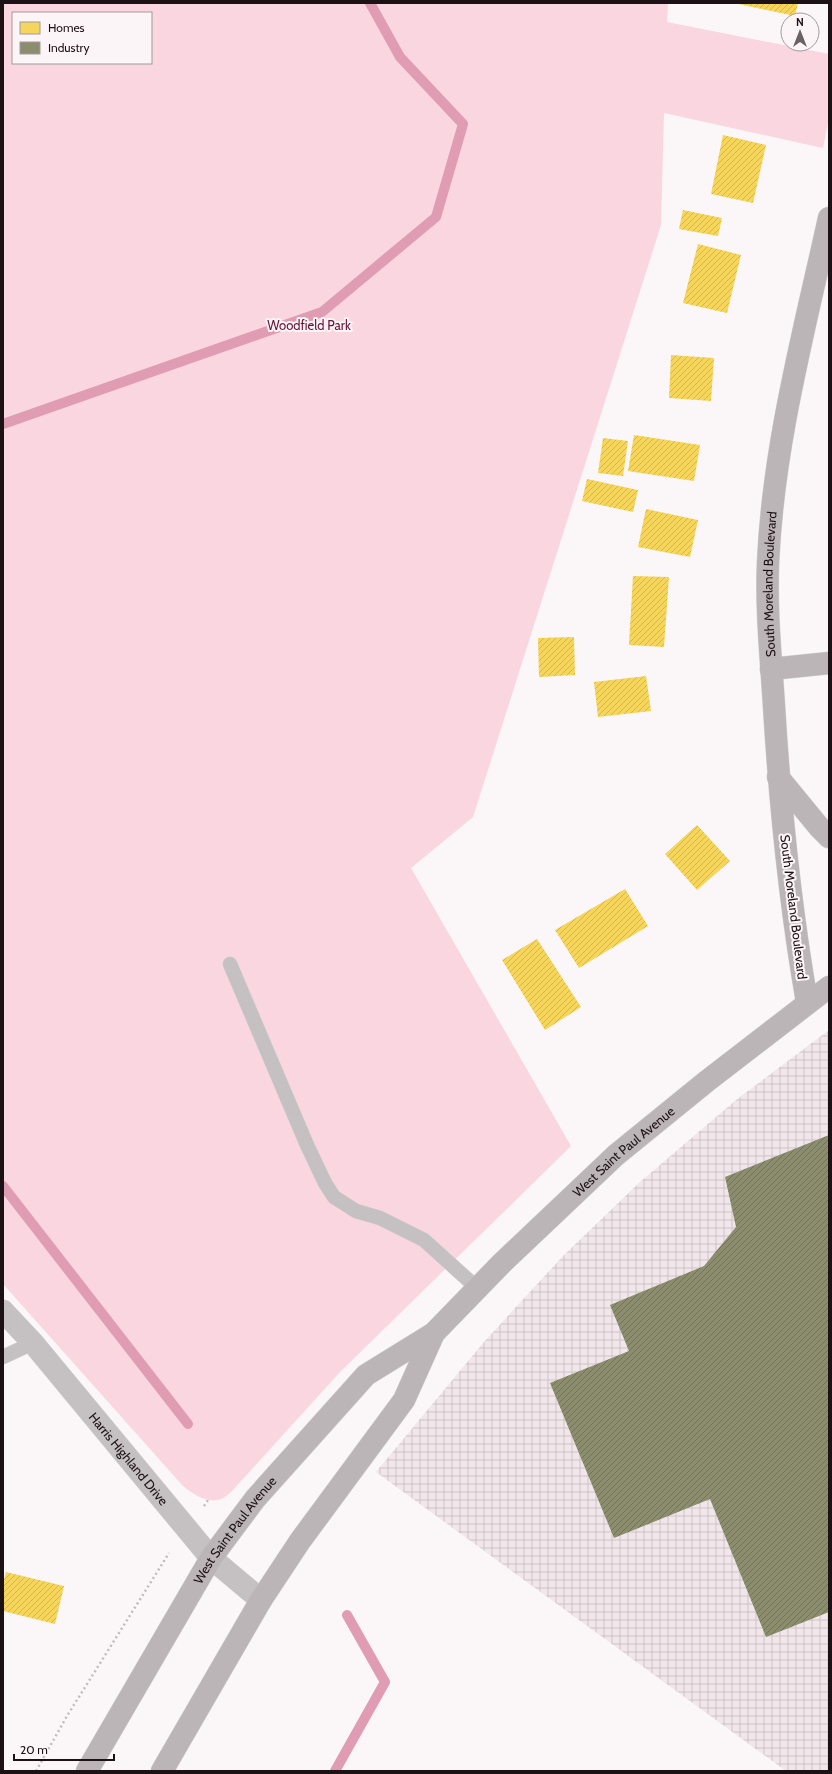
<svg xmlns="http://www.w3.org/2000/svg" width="832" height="1774" viewBox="0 0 832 1774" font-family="Cabin,sans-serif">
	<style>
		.industrial { fill: url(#industrial-grid) }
		.green { fill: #f9d6e0; fill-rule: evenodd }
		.homes { fill: url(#homes-hatch) }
		.industry { fill: url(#industry-hatch) }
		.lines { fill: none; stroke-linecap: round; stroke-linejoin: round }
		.stream { stroke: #e09cb2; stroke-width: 10 }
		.lane-casing { stroke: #d6d2d4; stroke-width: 15 }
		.street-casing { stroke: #d6d2d4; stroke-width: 23 }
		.secondary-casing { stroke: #d6d2d4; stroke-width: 23 }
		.path { stroke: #c1bdbe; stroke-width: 2.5; stroke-dasharray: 2 3; stroke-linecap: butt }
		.lane { stroke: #c5c0c2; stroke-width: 14 }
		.street { stroke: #c5c0c2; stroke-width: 22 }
		.secondary { stroke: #bbb5b7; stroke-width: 22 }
		.labels { text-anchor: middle; stroke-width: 4; stroke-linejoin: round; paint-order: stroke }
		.park-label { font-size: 13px; fill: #691338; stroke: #fcf5f7 }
		.street-label { font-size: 13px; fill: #1c1114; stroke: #fcf5f7 }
	</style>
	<defs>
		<pattern id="industrial-grid" width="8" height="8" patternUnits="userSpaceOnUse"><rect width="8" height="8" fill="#f1e6e9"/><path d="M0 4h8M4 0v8" fill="none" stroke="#cec4c7"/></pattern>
		<pattern id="homes-hatch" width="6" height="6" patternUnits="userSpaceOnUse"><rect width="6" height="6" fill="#f6d55c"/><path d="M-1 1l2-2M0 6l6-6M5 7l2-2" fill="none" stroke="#d2b64f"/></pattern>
		<pattern id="industry-hatch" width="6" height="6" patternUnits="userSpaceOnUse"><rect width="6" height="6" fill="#8c8c6e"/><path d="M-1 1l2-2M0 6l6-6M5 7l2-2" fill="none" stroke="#727159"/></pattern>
	</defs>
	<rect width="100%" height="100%" fill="#fbf6f8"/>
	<polygon class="industrial" points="829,1030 829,1771 786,1771 376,1472 484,1342 563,1256 640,1182 736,1100"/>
	<path class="green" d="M3 3H668L667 22 829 54V118L823 148 664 113 661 225 473 817 411 868 571 1146 340 1372 231 1492C215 1508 198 1498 183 1486L3 1284ZM13 13H151V63H13Z"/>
	<g class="homes">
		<polygon points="734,3 798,3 795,16"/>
		<polygon points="723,135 766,145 753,203 711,194"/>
		<polygon points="683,210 722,218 718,236 679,229"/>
		<polygon points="698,244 741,255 727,313 683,303"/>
		<polygon points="671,355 714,358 711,401 669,398"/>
		<polygon points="634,435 700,445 694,481 628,471"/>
		<polygon points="603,438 628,441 623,476 598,473"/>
		<polygon points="587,479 638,490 633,512 582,501"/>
		<polygon points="646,509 698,520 690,557 638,547"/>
		<polygon points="633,576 669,577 664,647 629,645"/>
		<polygon points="574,637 575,675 539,677 538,638"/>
		<polygon points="646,676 651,711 598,717 594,682"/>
		<polygon points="697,825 730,861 697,890 665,854"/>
		<polygon points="625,889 648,926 579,968 555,930"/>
		<polygon points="537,939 581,1007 545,1030 502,960"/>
		<polygon points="6,1572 64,1586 55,1624 3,1611 3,1583"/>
	</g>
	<polygon class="industry" points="829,1135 829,1612 766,1637 710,1499 614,1538 550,1383 629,1351 610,1305 704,1266 736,1227 725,1177"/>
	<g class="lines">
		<g class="stream">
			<polyline points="3,424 322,312 436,217 463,124 400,57 370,3"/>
			<polyline points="3,1186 188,1424"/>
			<polyline points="335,1771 385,1682 347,1615"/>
		</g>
		<defs>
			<g id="lane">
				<polyline points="230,964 307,1145 325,1183 334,1197 356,1211 380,1218 424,1240 477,1288"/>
				<polyline points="3,1357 33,1343"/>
			</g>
			<g id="street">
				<path id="s1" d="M3 1311 33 1343 211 1558 261 1600"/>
			</g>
			<g id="secondary">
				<polyline points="771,669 829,663"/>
				<polyline points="778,777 819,827 829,837"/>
				<path id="s2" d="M807 1002C790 905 780 805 774 706 771 658 766 611 768 563 773 446 804 332 829 218"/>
				<path id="s3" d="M87 1771 211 1558 255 1499 366 1375 434 1333 502 1263 616 1155 707 1081 829 987"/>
				<polyline points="162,1771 261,1600 300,1541 404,1400 434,1333"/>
			</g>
		</defs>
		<use href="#lane" class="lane-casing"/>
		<use href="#street" class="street-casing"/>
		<use href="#secondary" class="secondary-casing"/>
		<g class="path">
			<polyline points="204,1506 208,1500"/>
			<polyline points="36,1771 67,1716 169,1553"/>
		</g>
		<use href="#lane" class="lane"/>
		<use href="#street" class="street"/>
		<use href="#secondary" class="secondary"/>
	</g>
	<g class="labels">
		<g class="park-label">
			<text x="309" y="330">Woodfield Park</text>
		</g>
		<g class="street-label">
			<text dy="5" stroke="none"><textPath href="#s2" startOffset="420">South Moreland Boulevard</textPath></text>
			<text transform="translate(794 907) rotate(83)" y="5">South Moreland Boulevard</text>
			<text dy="5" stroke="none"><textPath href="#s3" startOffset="829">West Saint Paul Avenue</textPath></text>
			<text dy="5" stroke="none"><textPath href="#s1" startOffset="194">Harris Highland Drive</textPath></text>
			<text dy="5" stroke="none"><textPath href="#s3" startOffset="283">West Saint Paul Avenue</textPath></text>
		</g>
	</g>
	<rect width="832" height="1774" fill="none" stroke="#1c1114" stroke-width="8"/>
	<rect x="12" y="12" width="140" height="52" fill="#fcf5f7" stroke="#a29a9c"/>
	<rect x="20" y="22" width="20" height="12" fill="#f6d55c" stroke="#a29a9c"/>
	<text x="48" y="32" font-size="12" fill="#1c1114">Homes</text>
	<rect x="20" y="42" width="20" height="12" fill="#8c8c6e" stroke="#a29a9c"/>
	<text x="48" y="52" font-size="12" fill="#1c1114">Industry</text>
	<g transform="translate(800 32)"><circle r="19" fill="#fcf5f7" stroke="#a29a9c"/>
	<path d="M0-3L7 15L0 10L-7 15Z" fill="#6a6164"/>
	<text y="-6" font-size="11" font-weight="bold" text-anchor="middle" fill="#1c1114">N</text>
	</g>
	<path d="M14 1754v6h100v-6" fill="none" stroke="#1c1114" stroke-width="2"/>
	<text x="20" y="1754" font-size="12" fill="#1c1114" stroke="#fcf5f7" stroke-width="3" paint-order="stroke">20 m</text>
</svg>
